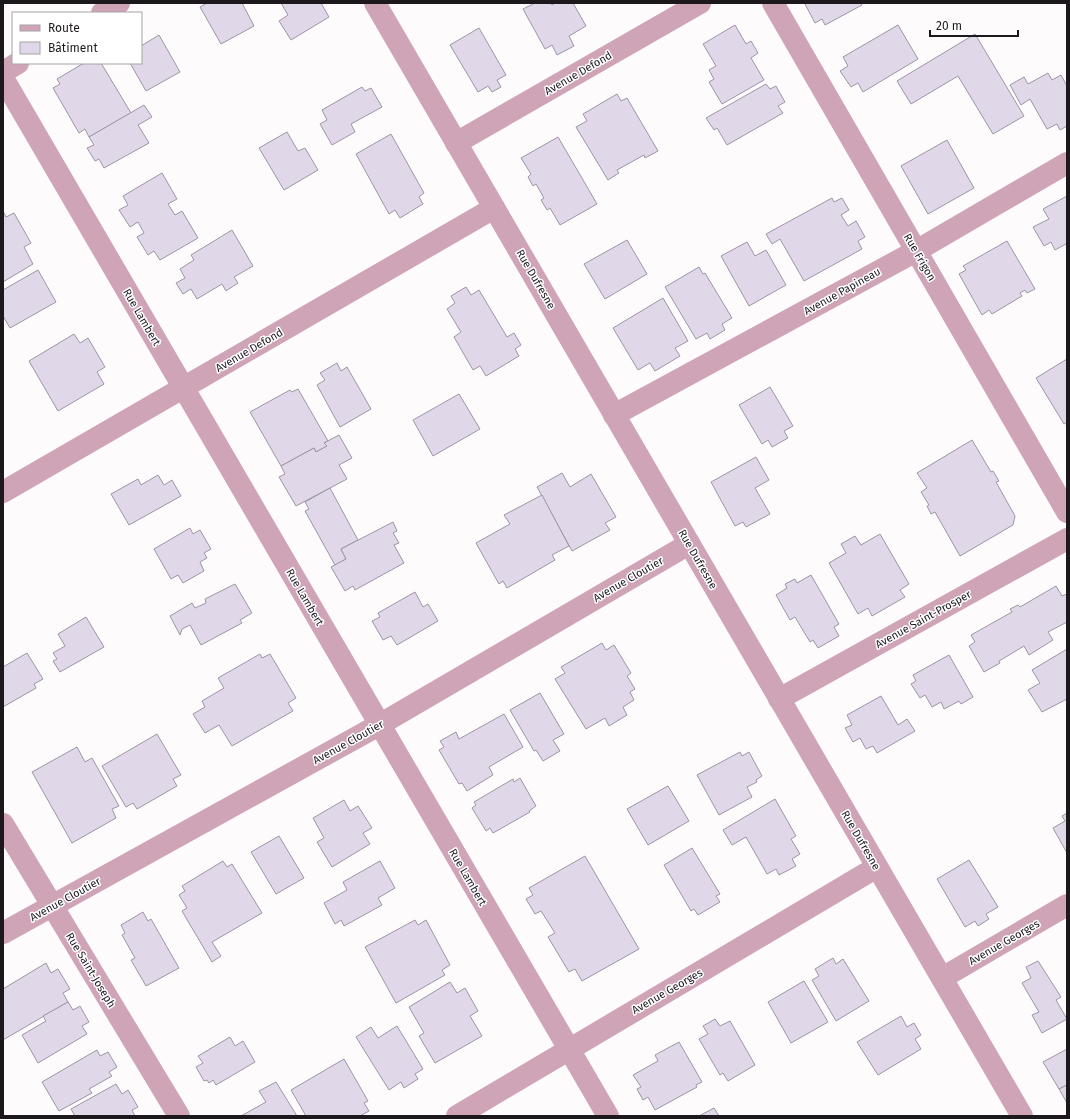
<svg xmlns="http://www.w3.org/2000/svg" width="1070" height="1119" viewBox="0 0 1070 1119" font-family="'Fira Sans',sans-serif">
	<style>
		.building { fill: #e0d8e8; stroke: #9c95a4 }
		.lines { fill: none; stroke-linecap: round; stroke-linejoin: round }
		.minor { stroke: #cfa4b7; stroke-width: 22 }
		.labels { text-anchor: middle; stroke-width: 3; stroke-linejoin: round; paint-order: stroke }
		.street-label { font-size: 11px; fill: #1d181c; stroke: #fff }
	</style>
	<rect width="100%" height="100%" fill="#fefbfd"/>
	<g class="building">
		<polygon points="207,3 242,3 254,26 221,44 200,7"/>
		<polygon points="281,3 321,3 329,17 291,40 279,21 288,15"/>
		<polygon points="535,3 551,3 552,5 555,3 573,3 586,26 569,36 574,46 557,55 552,45 545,49 523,9"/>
		<polygon points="807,3 861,3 862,5 825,25 822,19 815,23 805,4"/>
		<polygon points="735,25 746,44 751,41 758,53 751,58 764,80 722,104 709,82 714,79 709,70 716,66 703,44"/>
		<polygon points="898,25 918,59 863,92 858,83 851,87 840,71 848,66 843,57"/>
		<polygon points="479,28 506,75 497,80 501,87 492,92 488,86 478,92 450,45"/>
		<polygon points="975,34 1024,116 993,134 958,76 911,104 897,81"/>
		<polygon points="159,35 180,72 146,91 130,63 141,63 141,46"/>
		<polygon points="84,63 101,63 131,113 89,137 85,129 79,133 53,88 60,84 57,79"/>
		<polygon points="1048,73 1052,80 1061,75 1067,86 1067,126 1060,130 1057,124 1047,129 1030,99 1021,105 1010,85 1024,77 1028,84"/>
		<polygon points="766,84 770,89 776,86 785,102 778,106 783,113 727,145 717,128 714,130 706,118"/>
		<polygon points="362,87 365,91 371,88 382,107 351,124 355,132 332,145 320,124 327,120 322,110"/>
		<polygon points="617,94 621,101 627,98 658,151 645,158 644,155 617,170 619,173 608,180 576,127 587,121 583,114"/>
		<polygon points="144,105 152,117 138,125 149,143 104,168 99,159 95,161 87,148 94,145 89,137"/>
		<polygon points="287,132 298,151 305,148 318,170 284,190 259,148"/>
		<polygon points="391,134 424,193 419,197 423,204 400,218 395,210 389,214 356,154"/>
		<polygon points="558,137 597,204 560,225 550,208 547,210 541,200 544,198 536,184 533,186 528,177 531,174 521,158"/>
		<polygon points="947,140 974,188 928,214 901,166"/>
		<polygon points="162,173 177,199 168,204 175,215 182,211 198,238 160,260 154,251 148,255 137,237 144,233 138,222 130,227 119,210 128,205 123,196"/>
		<polygon points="1067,196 1067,246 1066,244 1055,250 1051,242 1044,246 1033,227 1049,219 1043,209"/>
		<polygon points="832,198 834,202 842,198 849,210 841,215 848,226 856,221 865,237 858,241 862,249 804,281 780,239 772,244 766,234"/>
		<polygon points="3,211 6,217 14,213 31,243 24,247 33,264 3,282"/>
		<polygon points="232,230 253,266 234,277 238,283 226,291 222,284 197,299 191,289 183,294 176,283 185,278 180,269 194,260 191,255"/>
		<polygon points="627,240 647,274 605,299 584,264"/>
		<polygon points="1007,241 1035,289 1027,293 1025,290 1020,293 1022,296 992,314 989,310 982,315 959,274 966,270 963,266"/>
		<polygon points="747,242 755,256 766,250 786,285 749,306 721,256"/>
		<polygon points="699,267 703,274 705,273 732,318 722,324 725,330 710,339 707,333 696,339 665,287"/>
		<polygon points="38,270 56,302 10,328 3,316 3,290"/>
		<polygon points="466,287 471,295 479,290 507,337 514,333 521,345 515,349 519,356 486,376 480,366 473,370 454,337 461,332 447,309 455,303 451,296"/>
		<polygon points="663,298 688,341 675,348 680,356 655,371 650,363 638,370 613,328"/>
		<polygon points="74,334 80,343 88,338 105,367 97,372 104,384 58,411 29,361"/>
		<polygon points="1067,359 1067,422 1064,424 1036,378"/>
		<polygon points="337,363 341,371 347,367 371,409 340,427 317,385 325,380 320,373"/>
		<polygon points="770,387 793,426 784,431 788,438 772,447 768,440 762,444 739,405"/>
		<polygon points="298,389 328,441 324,443 327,446 316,452 314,448 281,466 250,412 290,390 292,392"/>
		<polygon points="459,394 480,429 433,456 413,420"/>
		<polygon points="339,435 352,458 339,465 347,479 296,506 279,477 285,474 281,466 314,448 316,452 327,446 324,443"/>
		<polygon points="972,440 991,472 993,471 999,481 996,482 1015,516 1013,525 960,556 935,512 931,514 927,506 929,505 921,492 927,488 917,473"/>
		<polygon points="756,457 769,480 755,488 770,514 746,527 743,522 735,526 711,482"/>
		<polygon points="562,473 570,487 591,474 616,517 605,523 610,530 572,551 537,487"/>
		<polygon points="158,475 164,485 172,480 181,496 129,525 111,494 138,479 141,485"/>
		<polygon points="330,488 358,540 341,549 346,559 335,565 305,511 309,509 305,502"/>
		<polygon points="542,495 569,546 552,555 555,560 507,588 503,581 499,584 476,543 510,524 504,515"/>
		<polygon points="393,522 397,531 393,533 399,543 394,545 404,563 355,590 353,586 345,591 331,567 346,559 341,549"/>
		<polygon points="190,528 193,534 200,530 211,549 204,553 207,558 200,562 204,571 183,583 178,575 171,579 154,549"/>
		<polygon points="880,534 909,584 900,590 905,597 872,616 868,608 858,614 829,563 846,553 841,544 855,536 861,545"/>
		<polygon points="811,575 839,624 834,627 839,636 818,648 813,640 810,642 795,617 790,620 776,595 787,588 785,584 795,579 797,583"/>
		<polygon points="235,584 252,613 240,620 242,623 201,645 190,625 182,629 180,635 170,616 192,603 195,608 206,603 205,599"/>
		<polygon points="1056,586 1062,596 1067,594 1067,622 1048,632 1053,640 1029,655 1024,646 999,661 1000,663 984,672 969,646 975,642 971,635 1012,612 1010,609 1018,605 1020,607"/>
		<polygon points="415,592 423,607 428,604 438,621 397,645 391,636 383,640 372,621 380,617 378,613"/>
		<polygon points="86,617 104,647 60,672 53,661 57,659 53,653 65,646 58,634"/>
		<polygon points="602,643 606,650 614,645 631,673 627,676 635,689 630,692 634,700 623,707 627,715 609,726 605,718 586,729 555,679 565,673 561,667"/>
		<polygon points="1067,649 1067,699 1042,712 1028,690 1040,683 1032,670"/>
		<polygon points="27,653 43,679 34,684 36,688 3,707 3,667"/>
		<polygon points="260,654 262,658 270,654 296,698 288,703 293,711 232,746 219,725 205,733 193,714 205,707 202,701 224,688 218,678"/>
		<polygon points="949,655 973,697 961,704 959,701 944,709 941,702 932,707 925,695 920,698 911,684 916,681 913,675"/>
		<polygon points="540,693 564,734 553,740 560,751 543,761 536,750 534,751 510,710"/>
		<polygon points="881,696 898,725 907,719 915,731 877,753 873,746 866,749 860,738 853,742 845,728 852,725 847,715"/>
		<polygon points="504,714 523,747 489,767 493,775 467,791 462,783 459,784 439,750 444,747 440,741 456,732 459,739"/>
		<polygon points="157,734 181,775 173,779 177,786 137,809 133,803 126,807 102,766"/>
		<polygon points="77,747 85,762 92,758 119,806 112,809 116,818 72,843 32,772"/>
		<polygon points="740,752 742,756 749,752 762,776 756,780 757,782 747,787 752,797 719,815 697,775"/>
		<polygon points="520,778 536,806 529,811 530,812 493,833 490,828 486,831 472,808 476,805 474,802 513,779 514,782"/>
		<polygon points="668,786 689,821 648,845 627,809"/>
		<polygon points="775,799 796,836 791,839 800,854 792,859 796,866 779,875 776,869 767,874 746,837 732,845 723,830"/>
		<polygon points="344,800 350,811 358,806 372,828 363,833 370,844 332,867 317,842 324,838 313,818"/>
		<polygon points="1067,813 1067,853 1053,828 1065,821 1062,816"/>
		<polygon points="279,836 304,878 276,894 251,852"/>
		<polygon points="692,848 720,894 716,896 720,902 698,915 694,909 691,911 664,865"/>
		<polygon points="585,856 639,949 582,981 575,969 569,972 548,937 555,933 541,911 535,914 526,899 533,895 529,888"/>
		<polygon points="969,860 998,907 986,914 989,919 978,926 975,921 965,927 937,879"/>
		<polygon points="223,861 227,867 232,864 262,913 212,942 221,956 212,962 182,911 187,908 179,895 185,891 182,886"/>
		<polygon points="380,861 395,888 378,898 382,905 344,926 341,920 335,924 324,903 347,890 343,882"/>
		<polygon points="143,912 148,921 151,919 179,968 146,986 131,960 135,958 122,935 125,933 121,925"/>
		<polygon points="415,920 418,925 426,920 450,965 442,970 445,975 396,1003 365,947"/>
		<polygon points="833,958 836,964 843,959 869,1001 836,1021 812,980 819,976 815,969"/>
		<polygon points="1038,961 1061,997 1056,1000 1067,1019 1042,1033 1032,1015 1039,1012 1022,983 1031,978 1026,967"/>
		<polygon points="46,963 51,973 58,969 70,989 63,993 68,1002 3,1040 3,989"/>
		<polygon points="804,981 828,1022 791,1043 768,1002"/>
		<polygon points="450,982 457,993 465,988 478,1011 470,1016 482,1036 435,1063 419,1036 424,1033 409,1007"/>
		<polygon points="68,1002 73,1010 80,1006 89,1022 82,1026 87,1034 38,1063 22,1035 46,1021 43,1016"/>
		<polygon points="901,1016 907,1027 914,1023 921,1035 915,1039 921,1049 878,1075 857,1042"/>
		<polygon points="715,1019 720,1026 730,1021 755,1065 728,1081 723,1073 720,1075 699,1039 708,1034 703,1026"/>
		<polygon points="397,1026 423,1069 415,1074 418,1079 404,1088 401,1082 389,1090 356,1037 371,1027 378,1038"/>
		<polygon points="230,1037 235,1046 243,1041 255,1062 216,1085 213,1080 209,1083 207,1080 204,1081 196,1067 203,1063 198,1056"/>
		<polygon points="679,1042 702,1082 696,1085 697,1087 655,1110 648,1097 643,1100 637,1089 641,1087 633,1075 658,1061 655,1055"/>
		<polygon points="1067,1049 1067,1085 1059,1089 1043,1062"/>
		<polygon points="97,1050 100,1056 108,1052 117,1067 109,1072 112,1076 89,1089 92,1093 59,1111 42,1082"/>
		<polygon points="344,1059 368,1101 364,1103 369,1111 360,1116 306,1116 291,1090"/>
		<polygon points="276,1082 297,1116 241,1116 266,1102 259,1091"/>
		<polygon points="116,1084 122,1094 128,1090 138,1107 132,1110 135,1116 75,1116 71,1109"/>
		<polygon points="1067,1085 1067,1103 1059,1089"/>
		<polygon points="714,1108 719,1116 699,1116"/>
	</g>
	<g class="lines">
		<g class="minor">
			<polyline points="375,3 1022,1116"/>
			<polyline points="773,3 1067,512"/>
			<polyline points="102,13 119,3"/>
			<polyline points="3,72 18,63"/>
			<polyline points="3,78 608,1116"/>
			<polyline points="456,143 700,3"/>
			<polyline points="614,415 916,251 1067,163"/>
			<polyline points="3,492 494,208"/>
			<polyline points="779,699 1067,539"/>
			<polyline points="3,824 179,1116"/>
			<polyline points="3,933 379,725 689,544"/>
			<polyline points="942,978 1067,905"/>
			<polyline points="457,1116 877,867"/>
		</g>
	</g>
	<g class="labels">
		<g class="street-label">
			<text transform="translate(578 73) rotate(-30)" y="4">Avenue Defond</text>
			<text transform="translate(920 257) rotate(60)" y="4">Rue Frigon</text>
			<text transform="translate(536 279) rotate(60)" y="4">Rue Dufresne</text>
			<text transform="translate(842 291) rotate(-29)" y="4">Avenue Papineau</text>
			<text transform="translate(142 317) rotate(60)" y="4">Rue Lambert</text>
			<text transform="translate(249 350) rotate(-30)" y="4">Avenue Defond</text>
			<text transform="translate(698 559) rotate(60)" y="4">Rue Dufresne</text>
			<text transform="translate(628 579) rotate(-30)" y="4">Avenue Cloutier</text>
			<text transform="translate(305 597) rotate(60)" y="4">Rue Lambert</text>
			<text transform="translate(923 619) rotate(-29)" y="4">Avenue Saint-Prosper</text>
			<text transform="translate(348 742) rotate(-29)" y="4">Avenue Cloutier</text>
			<text transform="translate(861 840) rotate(60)" y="4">Rue Dufresne</text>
			<text transform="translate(468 877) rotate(60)" y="4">Rue Lambert</text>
			<text transform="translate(65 899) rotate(-29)" y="4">Avenue Cloutier</text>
			<text transform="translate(1004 942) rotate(-30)" y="4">Avenue Georges</text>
			<text transform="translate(91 970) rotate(59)" y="4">Rue Saint-Joseph</text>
			<text transform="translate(667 991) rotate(-30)" y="4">Avenue Georges</text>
		</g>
	</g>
	<rect width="1070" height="1119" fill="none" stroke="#1d181c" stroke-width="8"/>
	<rect x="12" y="12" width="130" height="52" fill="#ffffff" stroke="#a5a3a4"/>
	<rect x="20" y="25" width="20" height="6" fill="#cfa4b7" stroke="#a5a3a4"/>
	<text x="48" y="32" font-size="12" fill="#1d181c">Route</text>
	<rect x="20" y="42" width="20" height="12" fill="#e0d8e8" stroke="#a5a3a4"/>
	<text x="48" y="52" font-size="12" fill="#1d181c">Bâtiment</text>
	<path d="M930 30v6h88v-6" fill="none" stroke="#1d181c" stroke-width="2"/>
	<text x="936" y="30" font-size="12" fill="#1d181c" stroke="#ffffff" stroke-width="3" paint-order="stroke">20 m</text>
</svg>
